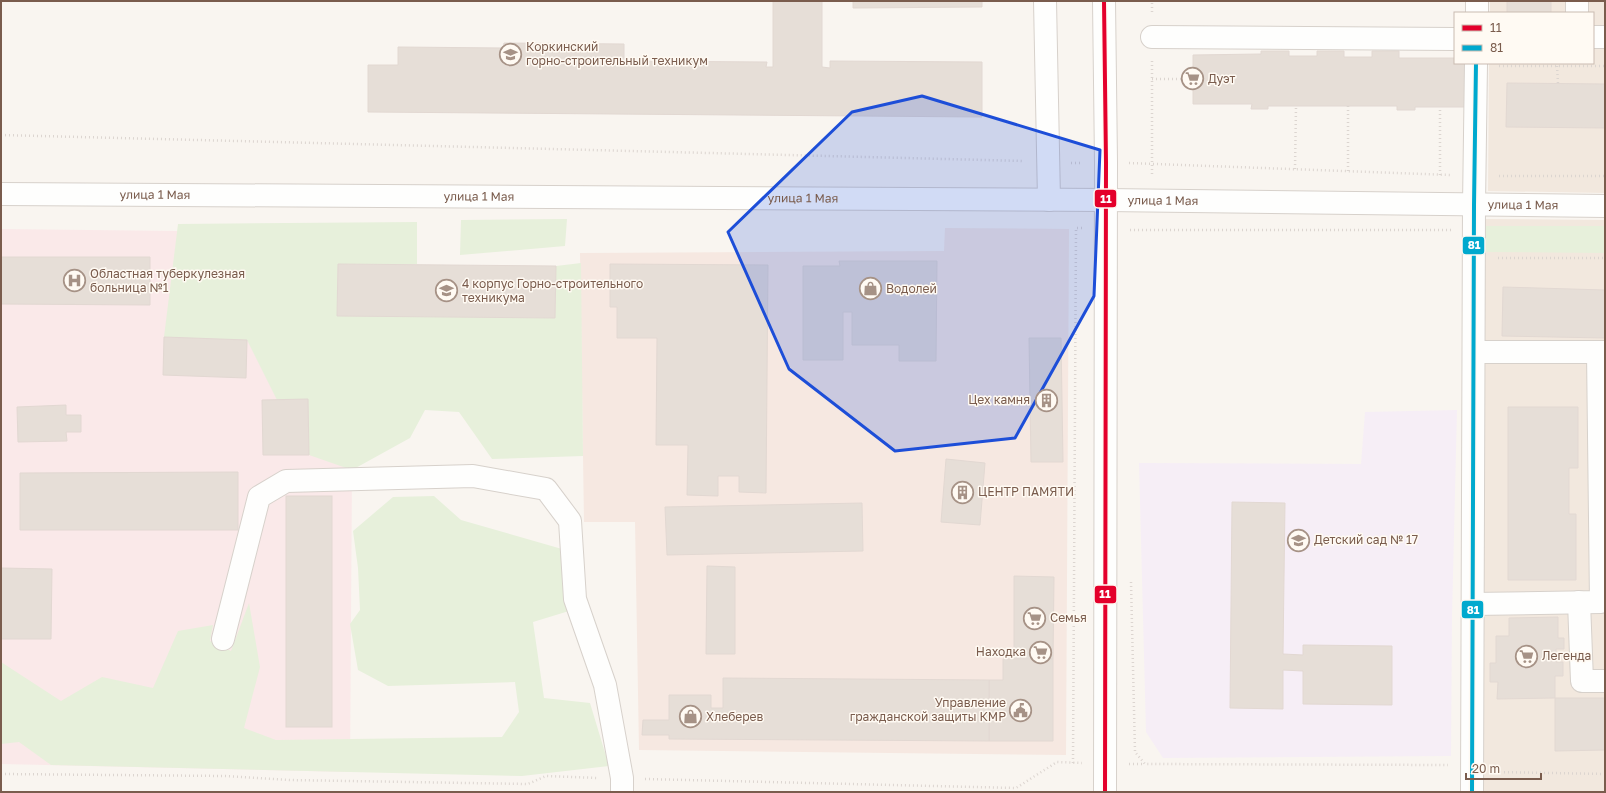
<svg xmlns="http://www.w3.org/2000/svg" width="1606" height="793" viewBox="0 0 1606 793" font-family="'Golos Text',sans-serif">
	<style>
		.residential { fill: #f2e8de }
		.commercial { fill: #f6e8e1 }
		.education { fill: #f6eef6 }
		.medical { fill: #fae9e9 }
		.green { fill: #e7f0db }
		.building { fill: #e6ded7; stroke: #e2d8d2 }
		.lines { fill: none; stroke-linecap: round; stroke-linejoin: round }
		.minor-casing { stroke: #d7d1cb; stroke-width: 24 }
		.path { stroke: #dcd5d0; stroke-width: 2.5; stroke-dasharray: 1 3; stroke-linecap: butt }
		.minor { stroke: #fefefd; stroke-width: 22 }
		.bus-1-casing { stroke: #fffaf3; stroke-width: 7 }
		.bus-2-casing { stroke: #fffaf3; stroke-width: 7 }
		.bus-1 { stroke: #e4002b; stroke-width: 4 }
		.bus-2 { stroke: #00a9ce; stroke-width: 4 }
		.marked { fill: #1d4ed8; fill-opacity: 0.2; stroke: #1d4ed8; stroke-width: 3; stroke-linejoin: round }
		.labels { text-anchor: middle; stroke-width: 3; stroke-linejoin: round; paint-order: stroke }
		.poi-label { font-size: 12px; fill: #7a5c4d; stroke: #fffaf3; text-anchor: start }
		.street-label { font-size: 12px; fill: #7a5c4d; stroke: #fffaf3 }
		.line-badge { stroke: #fffaf3; stroke-width: 1.5 }
		.badge-label { font-size: 11px; text-anchor: middle; font-weight: bold; fill: #fff }
	</style>
	<rect width="100%" height="100%" fill="#f9f5f0"/>
	<g class="residential">
		<polygon points="1490,1 1605,1 1605,193 1488,191 1489,63 1593,63 1593,13 1490,13"/>
		<polygon points="1479,219 1605,220 1605,792 1479,792"/>
	</g>
	<polygon class="commercial" points="945,228 1069,229 1066,755 639,750 635,522 584,522 580,253 944,251"/>
	<polygon class="education" points="1457,410 1452,616 1451,756 1163,758 1146,732 1139,463 1361,464 1365,412"/>
	<polygon class="medical" points="1,229 177,231 312,231 352,470 350,772 1,764"/>
	<g class="green">
		<polygon points="567,219 565,246 460,255 461,220"/>
		<polygon points="417,222 417,264 338,264 337,315 555,318 556,266 581,263 583,456 492,459 459,412 425,410 410,438 352,470 309,455 308,399 277,400 247,340 164,337 178,224"/>
		<polygon points="1485,226 1605,226 1605,253 1485,252"/>
		<polygon points="434,496 461,520 562,549 569,611 533,622 544,698 590,703 609,766 522,776 51,765 19,742 1,744 1,662 61,701 102,677 153,688 178,631 213,625 210,641 231,651 249,603 260,667 244,728 276,740 502,737 519,712 515,682 388,686 358,670 350,624 360,610 358,568 353,531 393,497"/>
	</g>
	<g class="building">
		<polygon points="773,1 822,1 822,67 830,68 830,61 982,62 982,117 368,112 368,65 398,65 398,47 503,48 504,43 624,44 624,61 767,62 766,67 773,67"/>
		<polygon points="853,1 982,1 982,7 853,8"/>
		<rect x="1507" y="1" width="44" height="12"/>
		<polygon points="1261,51 1289,51 1289,56 1317,56 1317,51 1344,51 1344,57 1372,57 1372,51 1399,51 1399,58 1455,58 1455,63 1465,63 1465,107 1415,107 1415,110 1397,110 1397,106 1268,106 1268,109 1251,109 1252,104 1193,104 1193,55 1261,54"/>
		<polygon points="1507,83 1605,84 1605,128 1506,127"/>
		<polygon points="1,257 150,257 150,305 1,304"/>
		<polygon points="839,261 937,261 936,361 899,361 899,345 852,345 852,312 843,312 843,360 803,360 803,266 840,266"/>
		<polygon points="338,264 556,266 555,318 337,316"/>
		<polygon points="610,264 768,265 766,493 739,492 739,476 718,476 718,496 687,495 688,445 656,445 657,338 617,338 617,307 610,307"/>
		<polygon points="1503,287 1605,290 1605,338 1502,336"/>
		<polygon points="164,337 247,340 246,378 163,375"/>
		<polygon points="1029,338 1061,338 1063,462 1031,462"/>
		<polygon points="308,399 309,455 263,455 262,400"/>
		<polygon points="66,405 66,415 81,415 81,432 66,432 67,441 18,442 17,407"/>
		<polygon points="1508,407 1578,407 1578,468 1569,468 1569,514 1576,514 1576,580 1508,580"/>
		<polygon points="946,459 985,463 980,525 941,522"/>
		<polygon points="238,472 238,530 20,530 20,473"/>
		<rect x="286" y="496" width="46" height="231"/>
		<polygon points="1232,502 1285,503 1283,654 1303,655 1303,645 1392,646 1392,705 1303,704 1303,671 1283,670 1283,709 1230,708"/>
		<polygon points="862,503 863,551 667,555 665,507"/>
		<polygon points="707,566 735,567 735,654 706,654"/>
		<polygon points="1,568 52,569 51,639 1,639"/>
		<polygon points="1014,576 1054,577 1053,659 1014,659"/>
		<polygon points="1558,617 1558,638 1564,638 1564,649 1556,649 1556,662 1563,662 1563,676 1555,676 1555,698 1497,699 1498,682 1490,682 1490,663 1496,663 1496,636 1509,636 1509,618"/>
		<polygon points="1003,659 1053,659 1053,741 989,741 989,680 1003,680"/>
		<polygon points="723,678 989,680 989,741 669,739 669,735 642,735 643,720 669,720 669,695 711,695 711,708 723,708"/>
		<polygon points="1555,698 1605,698 1605,750 1555,751"/>
	</g>
	<g class="lines">
		<defs>
			<g id="minor">
				<polyline points="1045,1 1049,200"/>
				<polyline points="1104,1 1106,163 1105,792"/>
				<polyline points="1477,13 1477,1"/>
				<polyline points="1577,13 1577,1"/>
				<polyline points="1152,37 1455,39"/>
				<polyline points="1593,37 1605,37"/>
				<path id="s1" d="M1 194 1106 200 1605 206"/>
				<polyline points="1474,352 1605,352"/>
				<polyline points="1579,602 1582,681 1605,681"/>
				<polyline points="1473,604 1601,602 1598,352"/>
				<polyline points="223,639 259,497 286,481 473,476 546,489 570,521 575,599 605,685 622,778 622,792"/>
				<polyline points="1472,792 1474,205 1476,63"/>
			</g>
		</defs>
		<use href="#minor" class="minor-casing"/>
		<g class="path">
			<polyline points="1152,12 1152,1"/>
			<polyline points="1152,61 1152,176"/>
			<polyline points="1499,66 1605,66"/>
			<polyline points="1557,66 1558,83"/>
			<polyline points="1152,79 1193,79"/>
			<polyline points="1,135 1024,161"/>
			<polyline points="1071,163 1082,163"/>
			<polyline points="1129,163 1450,175"/>
			<polyline points="1295,169 1296,106"/>
			<polyline points="1348,171 1348,106"/>
			<polyline points="1440,175 1440,107"/>
			<polyline points="1499,176 1605,176"/>
			<polyline points="1130,230 1451,230"/>
			<polyline points="1498,258 1605,258"/>
			<polyline points="1131,582 1135,752 1145,764 1448,765"/>
			<polyline points="1073,763 1076,228 1083,228"/>
			<polyline points="1129,764 1144,764"/>
			<polyline points="1496,772 1605,774"/>
			<polyline points="1,774 224,776 289,780 528,784 546,776 598,778"/>
			<polyline points="645,779 1016,788 1057,762 1082,763"/>
		</g>
		<use href="#minor" class="minor"/>
		<defs>
			<polyline id="bus-1" points="1104,1 1106,163 1105,792"/>
			<polyline id="bus-2" points="1472,792 1474,205 1476,63"/>
		</defs>
		<use href="#bus-1" class="bus-1-casing"/>
		<use href="#bus-2" class="bus-2-casing"/>
		<use href="#bus-1" class="bus-1"/>
		<use href="#bus-2" class="bus-2"/>
	</g>
	<path class="marked" d="M922 96 1100 150 1094 296 1015 438 895 451 789 369 728 232 852 112Z"/>
	<defs>
		<symbol id="university-ring" viewBox="-11 -11 22 22"><circle r="9.5" fill="#fffaf3" stroke="#a69286" stroke-width="1.5"/><path d="M0-5L7-2L0 1L-7-2ZM-4 1L0 2.5L4 1V4Q0 6-4 4Z" fill="#a69286"/></symbol>
		<symbol id="supermarket-ring" viewBox="-11 -11 22 22"><circle r="9.5" fill="#fffaf3" stroke="#a69286" stroke-width="1.5"/><path d="M-6-5.5h2.5l.6 2H6L4.5 2H-2.5L-4.4-4H-6ZM-1.5 3.2a1.3 1.3 0 1 0 .1 0ZM3 3.2a1.3 1.3 0 1 0 .1 0Z" fill="#a69286"/></symbol>
		<symbol id="hospital-ring" viewBox="-11 -11 22 22"><circle r="9.5" fill="#fffaf3" stroke="#a69286" stroke-width="1.5"/><path d="M-5-5h3v3.5h4V-5h3V5h-3V1.5h-4V5h-3Z" fill="#a69286"/></symbol>
		<symbol id="shop-ring" viewBox="-11 -11 22 22"><circle r="9.5" fill="#fffaf3" stroke="#a69286" stroke-width="1.5"/><path d="M-5-2.5h2.3a2.7 3.5 0 0 1 5.4 0H5L5.5 6h-11ZM-1.5-2.5h3a1.5 2.3 0 0 0-3 0Z" fill="#a69286"/></symbol>
		<symbol id="building-ring" viewBox="-11 -11 22 22"><circle r="9.5" fill="#fffaf3" stroke="#a69286" stroke-width="1.5"/><path d="M-4-6H4V6H1V3H-1V6H-4ZM-2.5-4.3h1.7v1.8h-1.7ZM.8-4.3h1.7v1.8H.8ZM-2.5-1h1.7V.8h-1.7ZM.8-1h1.7V.8H.8Z" fill="#a69286"/></symbol>
		<symbol id="school-ring" viewBox="-11 -11 22 22"><circle r="9.5" fill="#fffaf3" stroke="#a69286" stroke-width="1.5"/><path d="M0-5L7-2L0 1L-7-2ZM-4 1L0 2.5L4 1V4Q0 6-4 4Z" fill="#a69286"/></symbol>
		<symbol id="civic-ring" viewBox="-11 -11 22 22"><circle r="9.5" fill="#fffaf3" stroke="#a69286" stroke-width="1.5"/><path d="M-.6-6.5H3V-4.5H.6V-3L4-1V1h2V6H-6V1h2V-1L-.6-3ZM-1.2 2.5V6h2.4V2.5Z" fill="#a69286"/></symbol>
	</defs>
	<g fill-rule="evenodd">
		<use href="#university-ring" x="498" y="42" width="25" height="25"/>
		<use href="#supermarket-ring" x="1180" y="66" width="25" height="25"/>
		<use href="#hospital-ring" x="62" y="268" width="25" height="25"/>
		<use href="#shop-ring" x="858" y="276" width="25" height="25"/>
		<use href="#university-ring" x="434" y="278" width="25" height="25"/>
		<use href="#building-ring" x="1034" y="388" width="25" height="25"/>
		<use href="#building-ring" x="950" y="480" width="25" height="25"/>
		<use href="#school-ring" x="1286" y="528" width="25" height="25"/>
		<use href="#supermarket-ring" x="1022" y="606" width="25" height="25"/>
		<use href="#supermarket-ring" x="1028" y="640" width="25" height="25"/>
		<use href="#supermarket-ring" x="1514" y="644" width="25" height="25"/>
		<use href="#civic-ring" x="1008" y="698" width="25" height="25"/>
		<use href="#shop-ring" x="678" y="704" width="25" height="25"/>
	</g>
	<g class="labels">
		<g class="poi-label">
			<text x="526" y="51">Коркинский<tspan x="526" dy="14">горно-строительный техникум</tspan></text>
			<text x="1208" y="83">Дуэт</text>
			<text x="90" y="278">Областная туберкулезная<tspan x="90" dy="14">больница №1</tspan></text>
			<text x="462" y="288">4 корпус Горно-строительного<tspan x="462" dy="14">техникума</tspan></text>
			<text x="886" y="293">Водолей</text>
			<text x="1030" y="404" text-anchor="end">Цех камня</text>
			<text x="978" y="496">ЦЕНТР ПАМЯТИ</text>
			<text x="1314" y="544">Детский сад № 17</text>
			<text x="1050" y="622">Семья</text>
			<text x="1026" y="656" text-anchor="end">Находка</text>
			<text x="1542" y="660">Легенда</text>
			<text x="1006" y="707" text-anchor="end">Управление<tspan x="1006" dy="14">гражданской защиты КМР</tspan></text>
			<text x="706" y="721">Хлеберев</text>
		</g>
		<g class="street-label">
			<text dy="4" stroke="none"><textPath href="#s1" startOffset="154">улица 1 Мая</textPath></text>
			<text dy="4" stroke="none"><textPath href="#s1" startOffset="478">улица 1 Мая</textPath></text>
			<text dy="4" stroke="none"><textPath href="#s1" startOffset="802">улица 1 Мая</textPath></text>
			<text dy="4" stroke="none"><textPath href="#s1" startOffset="1162">улица 1 Мая</textPath></text>
			<text dy="4" stroke="none"><textPath href="#s1" startOffset="1522">улица 1 Мая</textPath></text>
		</g>
	</g>
	<g class="line-badge">
		<rect x="1094" y="189" width="23" height="19" rx="4" fill="#e4002b"/>
		<rect x="1462" y="236" width="23" height="19" rx="4" fill="#00a9ce"/>
		<rect x="1094" y="585" width="23" height="19" rx="4" fill="#e4002b"/>
		<rect x="1461" y="600" width="23" height="19" rx="4" fill="#00a9ce"/>
	</g>
	<g class="badge-label">
		<text x="1106" y="203">11</text>
		<text x="1474" y="249">81</text>
		<text x="1105" y="598">11</text>
		<text x="1473" y="614">81</text>
	</g>
	<rect width="1606" height="793" fill="none" stroke="#7a5c4d" stroke-width="4"/>
	<rect x="1454" y="12" width="140" height="52" fill="#fffaf3" stroke="#cabbb1"/>
	<rect x="1462" y="25" width="20" height="6" fill="#e4002b" stroke="#cabbb1"/>
	<text x="1490" y="32" font-size="12" fill="#7a5c4d">11</text>
	<rect x="1462" y="45" width="20" height="6" fill="#00a9ce" stroke="#cabbb1"/>
	<text x="1490" y="52" font-size="12" fill="#7a5c4d">81</text>
	<path d="M1466 773v6h75v-6" fill="none" stroke="#7a5c4d" stroke-width="2"/>
	<text x="1472" y="773" font-size="12" fill="#7a5c4d" stroke="#fffaf3" stroke-width="3" paint-order="stroke">20 m</text>
</svg>
